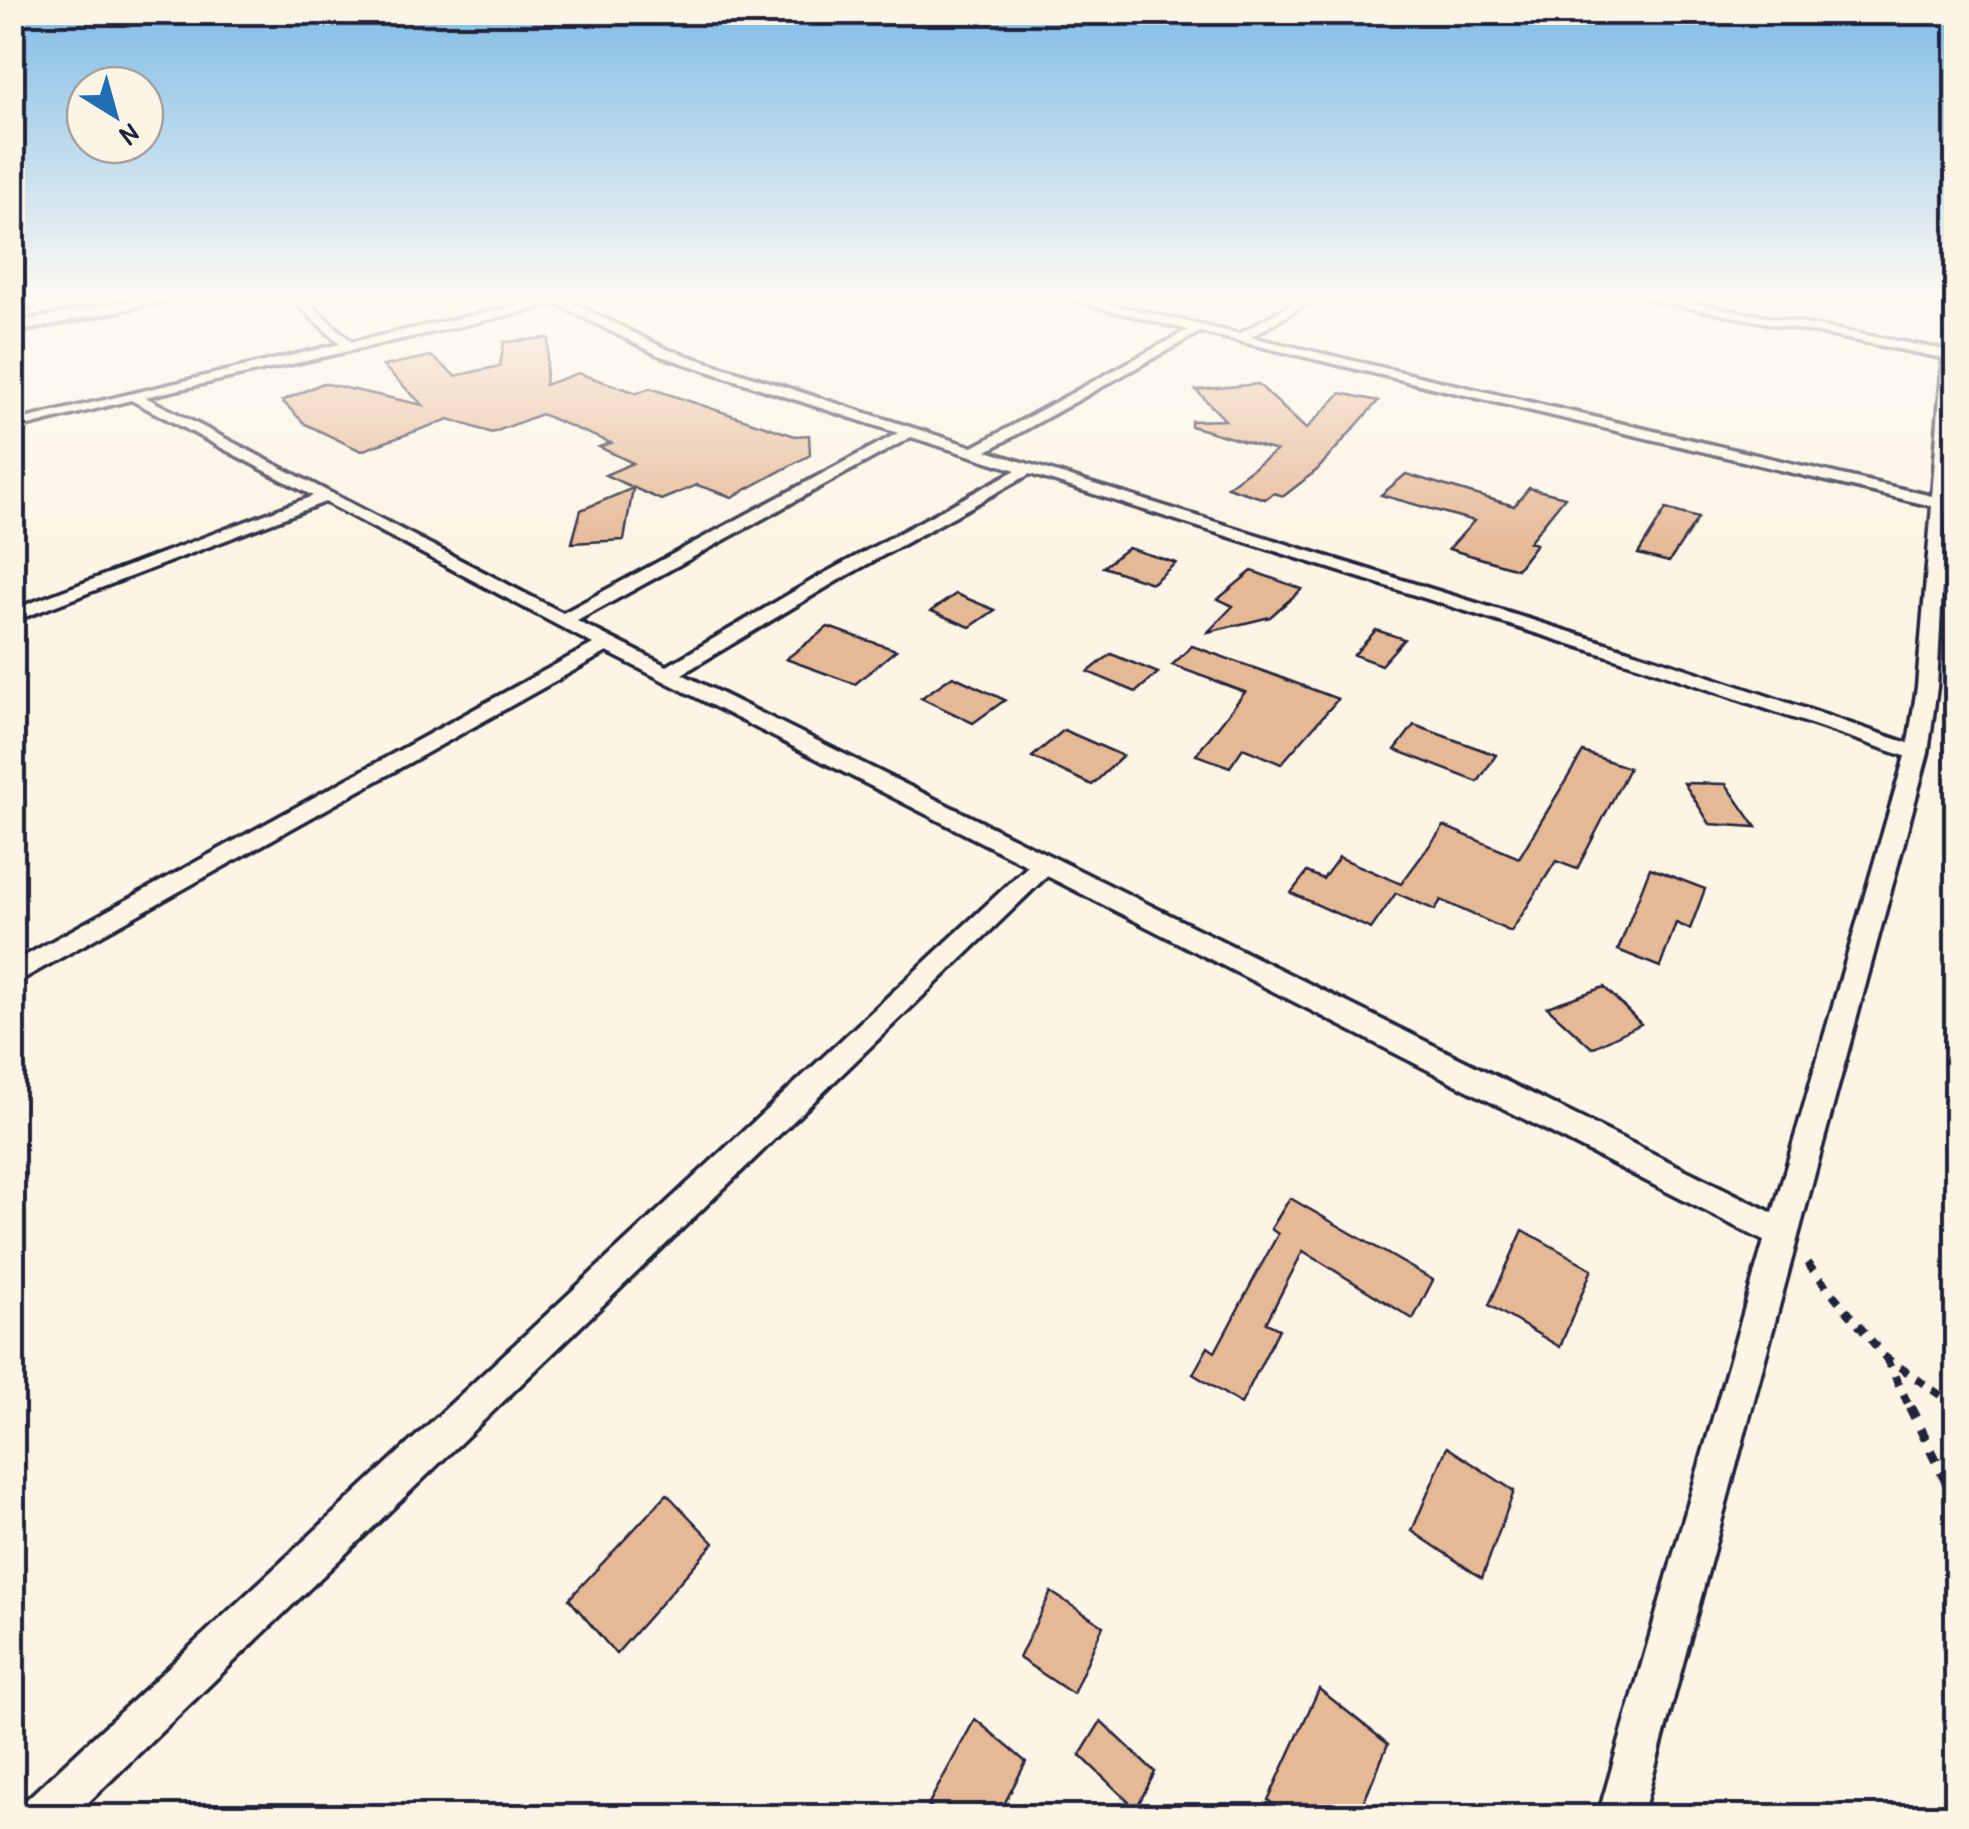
<svg xmlns="http://www.w3.org/2000/svg" width="1969" height="1829" viewBox="0 0 1969 1829" font-family="'Patrick Hand',sans-serif">
	<style>
		.building { fill: #e6b996; stroke: #22223b; stroke-width: 2.5 }
		.lines { fill: none; stroke-linecap: round; stroke-linejoin: round }
		.minor-casing { stroke: #22223b; stroke-width: 7 }
		.tertiary-casing { stroke: #22223b; stroke-width: 8 }
		.path-far1 { stroke: #22223b; stroke-width: 8; stroke-dasharray: 10 10; stroke-linecap: butt }
		.path { stroke: #22223b; stroke-width: 10; stroke-dasharray: 12 12; stroke-linecap: butt }
		.minor { fill: #fcf5e5; fill-rule: evenodd }
		.tertiary { fill: #fcf5e5; fill-rule: evenodd }
	</style>
	<rect width="100%" height="100%" fill="#fcf5e5"/>
	<filter id="ink" filterUnits="userSpaceOnUse"><feTurbulence type="fractalNoise" baseFrequency=".01" numOctaves="2"/><feDisplacementMap in="SourceGraphic" scale="20" xChannelSelector="R" yChannelSelector="G"/><feConvolveMatrix kernelMatrix="1 2 1 2 8 2 1 2 1" color-interpolation-filters="sRGB"/></filter>
	<g filter="url(#ink)">
		<g class="building">
			<polygon points="549,338 545,385 578,373 637,393 650,388 795,436 809,435 810,455 732,497 697,485 661,500 605,475 633,463 599,447 611,443 541,414 492,433 449,419 361,451 305,424 282,401 323,383 423,405 383,366 431,356 455,376 500,366 504,342"/>
			<polygon points="1258,384 1306,429 1341,393 1378,401 1317,470 1284,496 1273,493 1265,499 1227,487 1276,451 1191,426 1191,421 1225,420 1196,390"/>
			<polygon points="1406,474 1514,506 1529,488 1565,497 1529,542 1536,544 1517,569 1449,549 1474,521 1381,495"/>
			<polygon points="633,488 624,540 572,543 581,510"/>
			<polygon points="1666,509 1698,518 1669,562 1638,554"/>
			<polygon points="1128,548 1176,563 1152,583 1103,567"/>
			<polygon points="1252,571 1302,589 1270,617 1208,632 1233,606 1218,599"/>
			<polygon points="956,594 995,610 970,627 931,611"/>
			<polygon points="828,627 896,650 855,684 786,659"/>
			<polygon points="1376,630 1404,639 1381,665 1354,655"/>
			<polygon points="1192,646 1274,675 1338,699 1281,764 1243,748 1230,767 1196,755 1245,692 1172,665"/>
			<polygon points="1111,654 1158,673 1136,692 1088,672"/>
			<polygon points="953,676 1005,700 973,723 921,698"/>
			<polygon points="1414,725 1496,755 1478,782 1395,750"/>
			<polygon points="1064,730 1123,756 1092,785 1032,757"/>
			<polygon points="1583,752 1629,768 1577,869 1556,861 1511,932 1441,900 1435,910 1396,893 1371,929 1291,893 1307,872 1323,879 1339,857 1401,884 1444,826 1519,858"/>
			<polygon points="1684,783 1726,784 1756,827 1710,824"/>
			<polygon points="1650,868 1705,889 1690,929 1676,923 1660,967 1618,950"/>
			<polygon points="1604,987 1641,1024 1592,1048 1547,1007"/>
			<polygon points="1290,1198 1433,1280 1413,1319 1303,1251 1266,1323 1279,1329 1241,1404 1193,1374 1208,1347 1215,1352 1278,1234 1271,1229"/>
			<polygon points="1523,1230 1592,1269 1560,1347 1489,1305"/>
			<polygon points="1447,1447 1514,1491 1482,1578 1412,1531"/>
			<polygon points="667,1494 714,1543 616,1654 569,1599"/>
			<polygon points="1051,1592 1103,1626 1073,1694 1019,1658"/>
			<polygon points="1319,1689 1388,1744 1358,1816 1287,1816 1268,1800"/>
			<polygon points="975,1719 1026,1762 998,1816 941,1816 928,1805"/>
			<polygon points="1101,1721 1155,1772 1136,1809 1080,1755"/>
		</g>
		<g class="lines">
			<defs>
				<g id="minor">
					<polygon points="46,298 70,298 12,311 12,304"/>
					<path d="M290 298H303L352 342 551 298H573L569 301 666 349 973 447 1188 330 1063 298H1084L1239 334 1302 298H1316L1251 337 1932 496 1943 358 1642 298H1667L1945 350 1950 318 1956 315 1937 687 1928 753 1642 1816H1598L1764 1241 1047 876 74 1816H20L26 1800 1028 866 607 652 12 985V963L593 644 325 502 12 622V610L313 496 131 400 12 430V422L340 344ZM557 304 658 355 898 433 563 613 145 397ZM1200 332 1932 506 1917 687 1908 743 1654 658 987 451ZM911 437 1016 470 825 573 667 666 577 621ZM1030 474 1640 666 1905 756 1773 1213 682 674 837 581Z"/>
				</g>
				<polygon id="tertiary" points="146,298 177,298 12,333 12,323"/>
			</defs>
			<use href="#minor" class="minor-casing"/>
			<use href="#tertiary" class="tertiary-casing"/>
			<g class="path-far1">
				<polyline points="1807,1263 1885,1357 1956,1406"/>
				<polyline points="1886,1358 1911,1410"/>
			</g>
			<polyline class="path" points="1910,1407 1956,1502"/>
			<use href="#minor" class="minor"/>
			<use href="#tertiary" class="tertiary"/>
		</g>
	</g>
	<linearGradient id="sky" x2="0" y2="1"><stop stop-color="#7fbce6"/><stop offset="0.54" stop-color="#fefaf3"/><stop offset="1" stop-color="#fefaf3" stop-opacity="0"/></linearGradient>
	<rect width="1969" height="554" fill="url(#sky)"/>
	<rect width="1969" height="1829" fill="none" stroke="#fcf5e5" stroke-width="50"/>
	<rect x="25" y="25" width="1919" height="1779" fill="none" stroke="#22223b" stroke-width="4" filter="url(#ink)"/>
	<g transform="translate(115 115) rotate(143)"><circle r="48" fill="#fcf5e5" stroke="#a5a1a1" stroke-width="2.5"/>
	<path d="M0-8L18 38L0 25L-18 38Z" fill="#1f6fb2"/>
	<text y="-15" font-size="28" font-weight="bold" text-anchor="middle" fill="#22223b">N</text>
	</g>
</svg>
